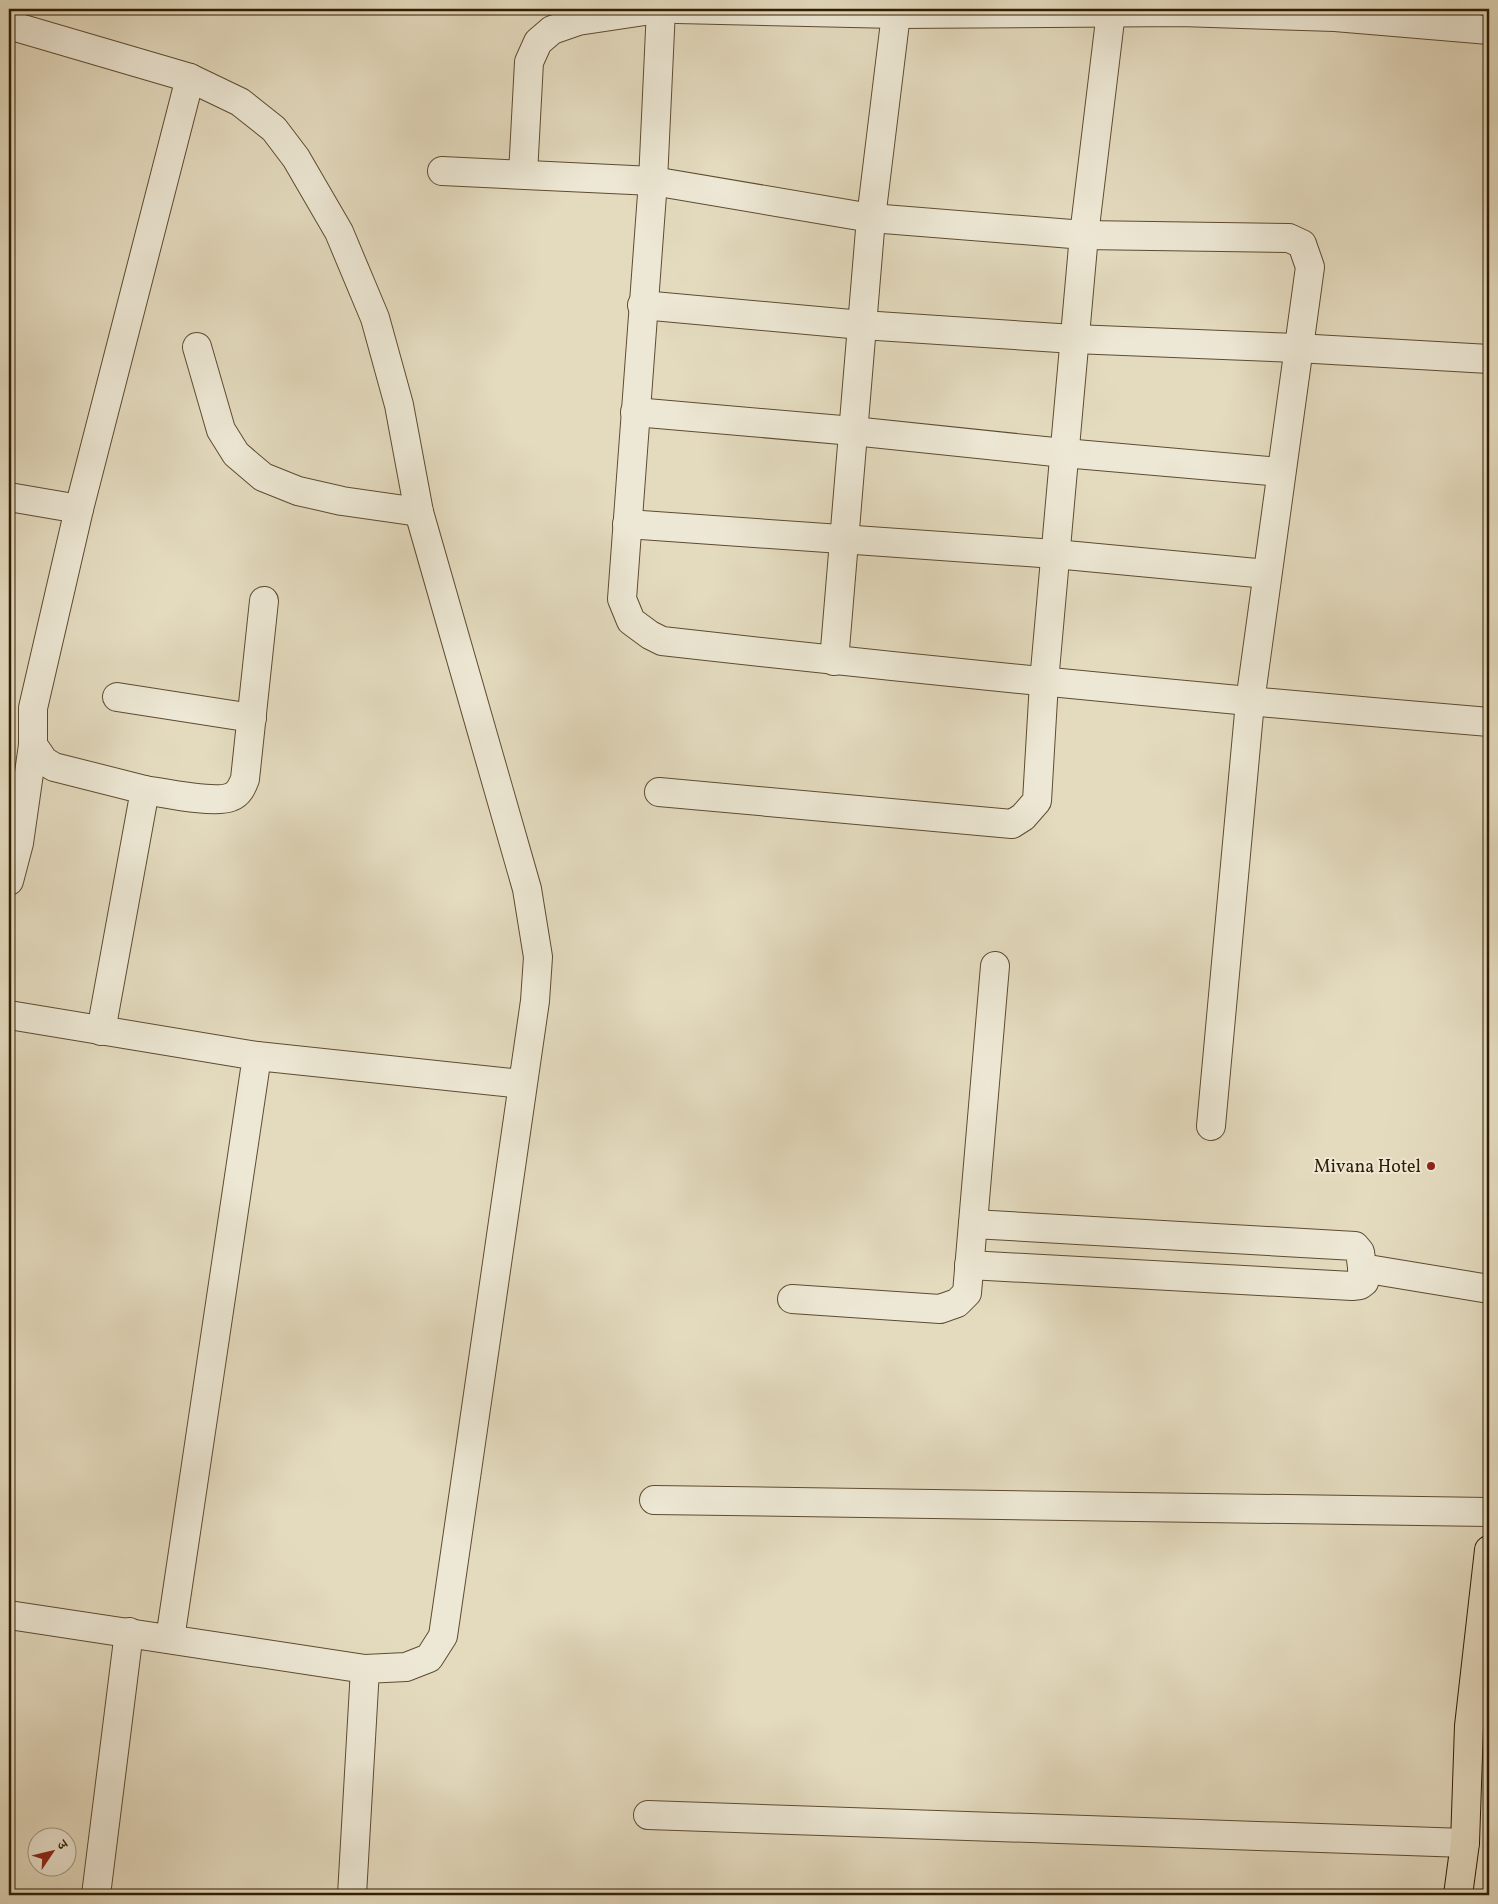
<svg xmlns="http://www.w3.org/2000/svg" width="1498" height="1904" viewBox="0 0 1498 1904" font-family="Vollkorn,'Noto Serif Devanagari',serif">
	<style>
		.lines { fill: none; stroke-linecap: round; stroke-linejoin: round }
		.minor-casing { stroke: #5e4c30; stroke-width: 30 }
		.major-casing { stroke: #311d00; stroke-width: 30 }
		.minor { stroke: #ede8d5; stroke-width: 28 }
		.major { stroke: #e4dbbf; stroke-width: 28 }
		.poi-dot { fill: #8f2418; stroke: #ede8d5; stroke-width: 2 }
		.labels { text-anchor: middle; stroke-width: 4; stroke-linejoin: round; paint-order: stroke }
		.poi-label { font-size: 18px; fill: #311d00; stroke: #ede8d5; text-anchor: end }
	</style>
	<rect width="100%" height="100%" fill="#e4dbbf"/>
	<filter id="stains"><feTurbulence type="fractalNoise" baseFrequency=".004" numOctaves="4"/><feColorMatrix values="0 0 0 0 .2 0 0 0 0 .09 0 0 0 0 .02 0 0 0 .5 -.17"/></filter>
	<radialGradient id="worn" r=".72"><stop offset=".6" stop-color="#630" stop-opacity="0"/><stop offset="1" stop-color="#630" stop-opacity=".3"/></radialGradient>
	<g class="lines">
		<defs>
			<g id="minor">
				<path d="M661 9 653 181 622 599 631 621 650 635 662 641C937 672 1213 699 1489 722"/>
				<polyline points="677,9 896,14 1181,12 1335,17 1489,30"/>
				<polyline points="9,25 190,78 240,102 274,129 296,158 339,232 375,318 399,405 419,512 527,889 538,957 535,1001 443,1636 429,1658 406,1667 365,1669 352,1895"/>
				<polyline points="442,171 653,181 871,218 1084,235 1289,238 1302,244 1310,267 1250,702 1211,1126"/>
				<polyline points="523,174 529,62 538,42 552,30 578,21 658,9"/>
				<polyline points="642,305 862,325 1074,339 1297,348 1489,359"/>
				<polyline points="197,347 221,430 236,454 263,477 298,491 342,501 419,512"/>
				<polyline points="635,412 853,431 1064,453 1281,472"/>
				<polyline points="9,497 79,509"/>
				<polyline points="627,524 1055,554 1267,574"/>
				<polyline points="834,661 871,218 896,14"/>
				<polyline points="117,697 252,718"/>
				<path d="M145 790C165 793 214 804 231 797 239 794 242 787 245 779L264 601"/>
				<polyline points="659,792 1012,824 1023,817 1037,801 1044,682 1084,235 1111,12"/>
				<polyline points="9,881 19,843 33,745"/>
				<polyline points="9,1015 257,1056 170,1639"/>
				<polyline points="101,1031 145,790 54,767 44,761 33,745 33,708 79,509 190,78"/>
				<polyline points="257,1056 522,1084"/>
				<polyline points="969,1265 1352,1286 1360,1285 1364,1282 1360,1252 1355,1246 973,1224"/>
				<polyline points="1362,1268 1489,1289"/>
				<polyline points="792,1299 940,1309 957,1303 967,1293 995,966"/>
				<polyline points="654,1500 1489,1512"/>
				<polyline points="9,1615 365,1669"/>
				<polyline points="648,1815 1465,1843"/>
				<polyline points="96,1895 129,1632"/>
			</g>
			<polyline id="major" points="1458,1895 1465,1843 1469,1726 1489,1550"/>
		</defs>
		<use href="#minor" class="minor-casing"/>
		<use href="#major" class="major-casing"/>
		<use href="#minor" class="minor"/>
		<use href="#major" class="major"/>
	</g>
	<circle class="poi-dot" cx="1431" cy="1166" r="5"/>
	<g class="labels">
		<g class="poi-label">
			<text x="1421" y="1172">Mivana Hotel</text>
		</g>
	</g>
	<rect width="1498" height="1904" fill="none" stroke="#e4dbbf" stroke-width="30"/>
	<rect x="10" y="10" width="1478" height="1884" fill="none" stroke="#311d00" stroke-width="2.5"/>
	<rect x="15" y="15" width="1468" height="1874" fill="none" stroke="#311d00"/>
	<g transform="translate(52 1852) rotate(55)"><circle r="24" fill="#ede8d5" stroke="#a29780"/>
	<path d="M0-4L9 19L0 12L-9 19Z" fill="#8f2418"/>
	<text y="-8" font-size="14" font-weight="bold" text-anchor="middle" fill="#311d00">उ</text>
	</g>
	<rect width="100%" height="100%" filter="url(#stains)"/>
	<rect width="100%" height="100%" fill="url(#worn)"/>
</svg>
